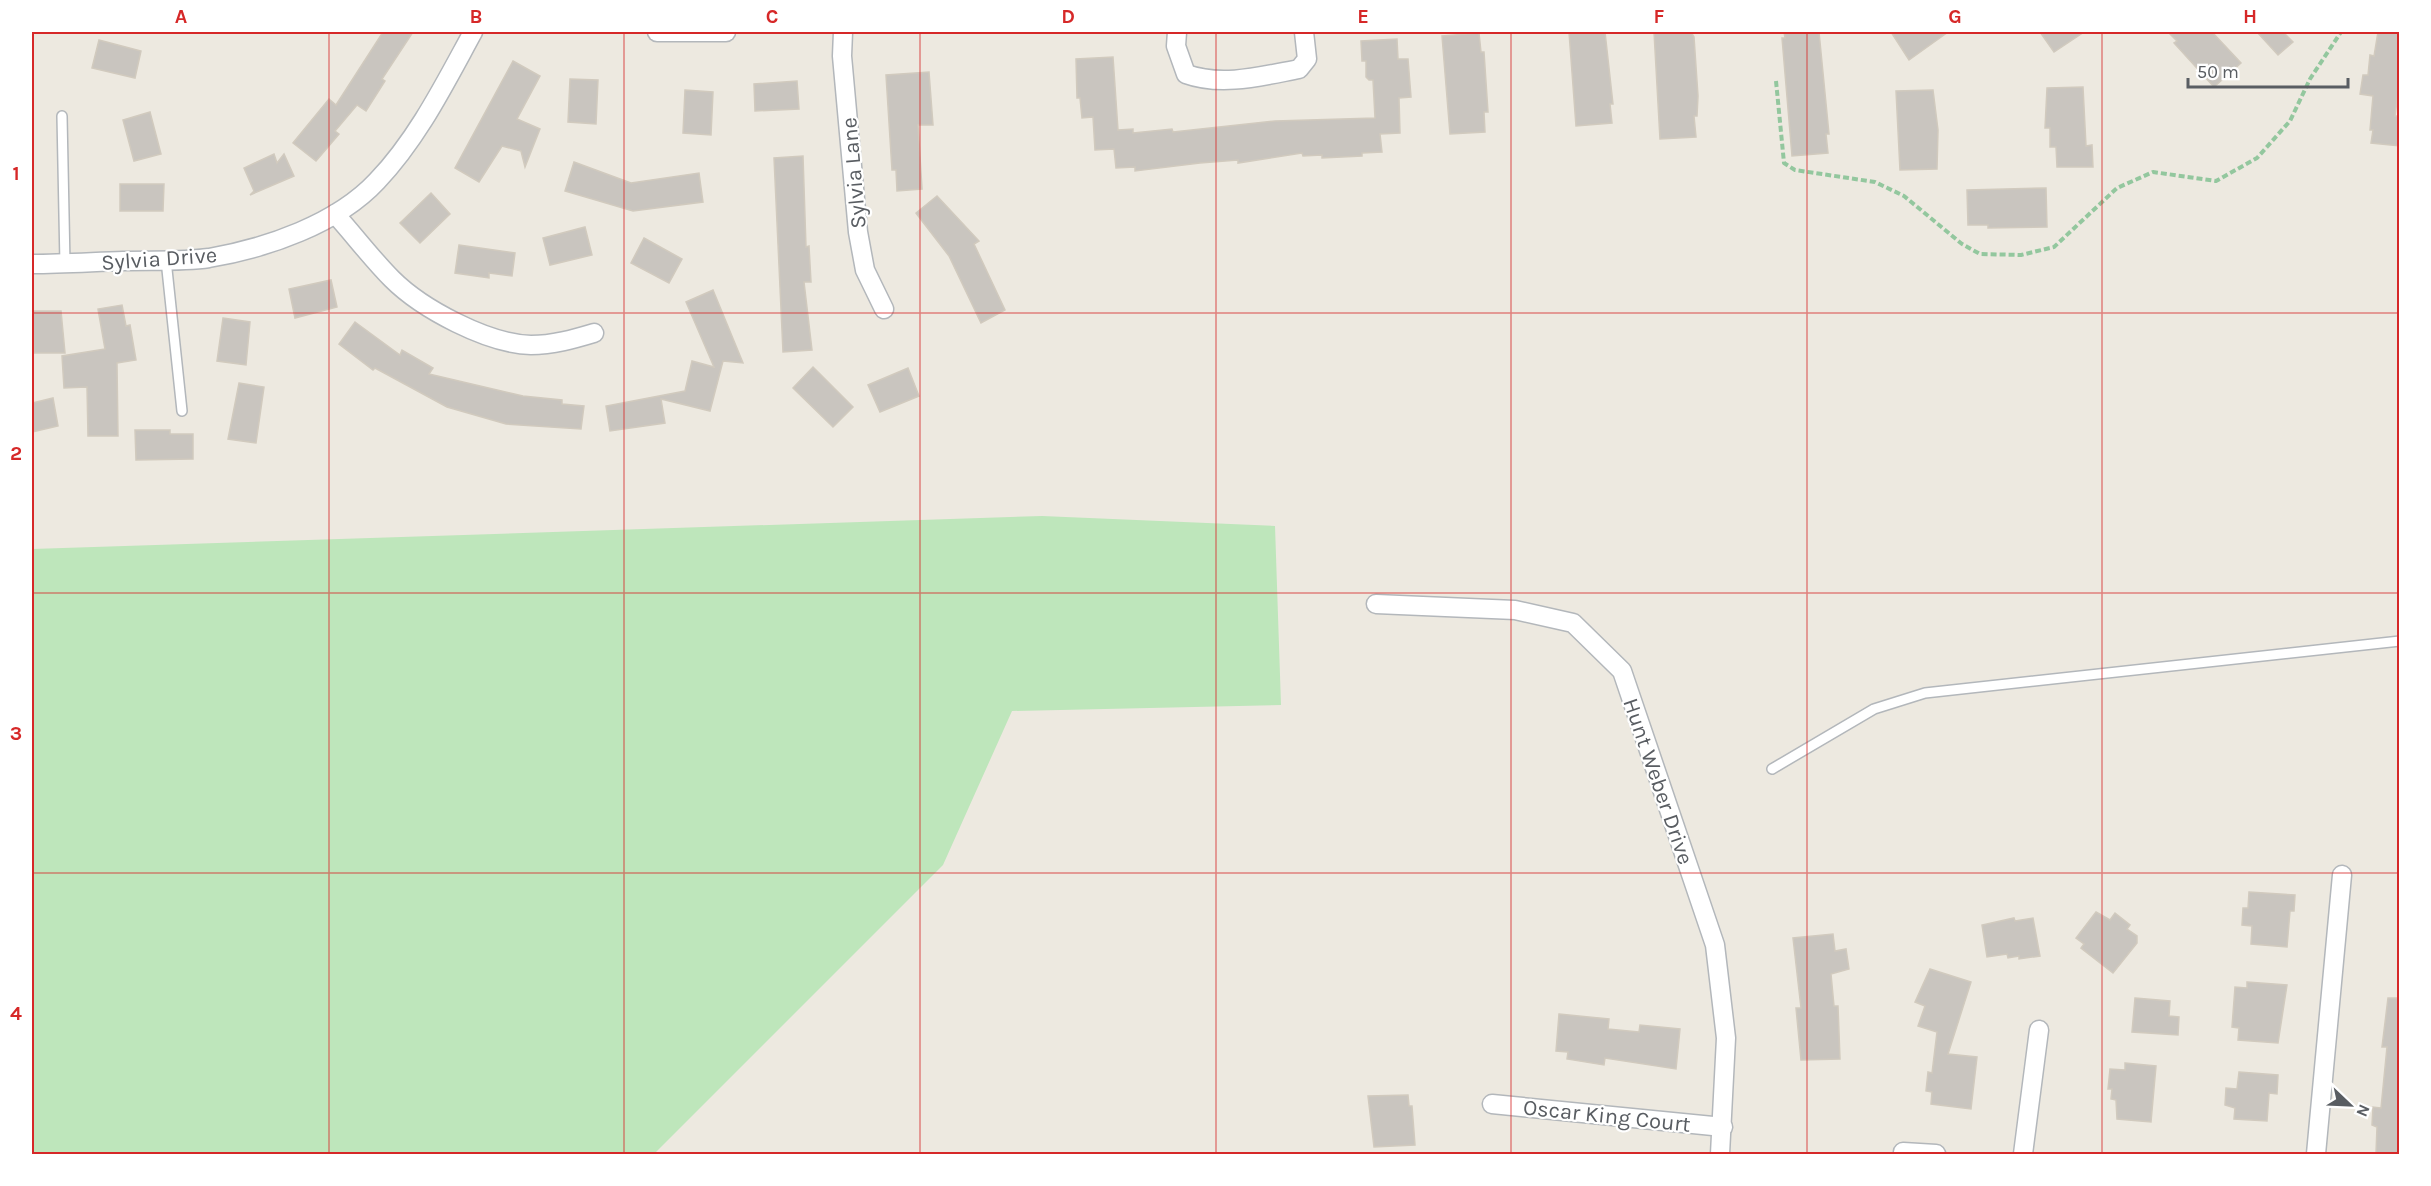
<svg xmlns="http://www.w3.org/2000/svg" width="2431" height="1186" viewBox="0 0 2431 1186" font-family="Karla,sans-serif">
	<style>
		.green { fill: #bee6bb }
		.building { fill: #c9c5bf; stroke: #d1cabe; stroke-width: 1.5 }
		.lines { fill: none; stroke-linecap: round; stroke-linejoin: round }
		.lane-casing { stroke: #b3b7bb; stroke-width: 12 }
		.street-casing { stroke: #b3b7bb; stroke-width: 21 }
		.path { stroke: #93c79e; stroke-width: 4; stroke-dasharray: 6 3; stroke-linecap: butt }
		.lane { stroke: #fff; stroke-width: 9 }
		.street { stroke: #fff; stroke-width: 18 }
		.grid { fill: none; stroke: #d62828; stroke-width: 1.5; stroke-opacity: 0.55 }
		.labels { text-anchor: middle; stroke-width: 4.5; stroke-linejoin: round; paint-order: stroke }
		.street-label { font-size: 22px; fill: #595d62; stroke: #fff }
		.neatline { fill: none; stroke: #d62828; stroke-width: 2 }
		.grid-label { font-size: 20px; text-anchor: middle; font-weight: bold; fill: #d62828 }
	</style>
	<rect width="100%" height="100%" fill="#ede9e0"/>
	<polygon class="green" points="1042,516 1275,526 1281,705 1012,711 943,865 654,1154 32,1154 32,549"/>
	<g class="building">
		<polygon points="383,32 413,32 382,79 385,81 366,111 357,105 335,131 339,134 316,161 293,143 329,99 336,105"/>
		<polygon points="1569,32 1605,32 1613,104 1610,104 1612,123 1576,126"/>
		<polygon points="1654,32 1691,32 1694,37 1698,96 1697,116 1694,116 1696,137 1660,139"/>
		<polygon points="1784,32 1819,32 1829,134 1826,134 1828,153 1792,156 1782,38 1785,38"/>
		<polygon points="1891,32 1948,32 1909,60"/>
		<polygon points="2040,32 2084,32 2054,52"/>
		<polygon points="2168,32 2212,32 2241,63 2214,87 2174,43 2177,41"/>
		<polygon points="2257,32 2283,32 2293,42 2278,55"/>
		<polygon points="2378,32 2400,32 2400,78 2395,116 2400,116 2400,146 2371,143 2373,130 2370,130 2373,96 2360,94 2363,75 2368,75 2370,55 2374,56"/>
		<polygon points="1479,33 1481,52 1484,52 1488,112 1484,112 1485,132 1450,134 1442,36"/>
		<polygon points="1397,39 1398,59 1408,59 1411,97 1399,98 1400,133 1380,134 1382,152 1362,153 1362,156 1322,158 1322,155 1303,156 1302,153 1238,163 1238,160 1200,163 1135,171 1135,167 1116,168 1114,149 1095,150 1093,117 1082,118 1080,98 1077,98 1076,59 1113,57 1118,130 1133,129 1133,133 1172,129 1173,132 1275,121 1375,118 1373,80 1369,80 1366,77 1366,61 1362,61 1361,41"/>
		<polygon points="99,40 141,51 135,78 92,68"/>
		<polygon points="513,61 540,76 517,119 540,129 525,167 521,151 502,146 479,182 455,168"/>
		<polygon points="929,72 933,125 918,125 922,189 897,191 896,170 892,170 886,75"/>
		<polygon points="570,79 598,80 596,124 568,122"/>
		<polygon points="797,81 799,109 755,111 754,84"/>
		<polygon points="2083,87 2086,146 2092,145 2093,167 2057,167 2056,147 2050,147 2050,128 2045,128 2047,88"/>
		<polygon points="685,90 713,92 711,135 683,133"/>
		<polygon points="1933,90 1938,130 1937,169 1900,170 1896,91"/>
		<polygon points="150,112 161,154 134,161 123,120"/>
		<polygon points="274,154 277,163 284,154 294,176 250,195 254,191 244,168"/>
		<polygon points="803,156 806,247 809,246 811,282 804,282 812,350 783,352 774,158"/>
		<polygon points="574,162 631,183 699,173 703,202 633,211 565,191"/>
		<polygon points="120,184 164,184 163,211 120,211"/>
		<polygon points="2046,188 2047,227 1988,228 1988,225 1968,225 1967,190"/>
		<polygon points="431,193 450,214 420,243 400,223"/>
		<polygon points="937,196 979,241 974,244 1005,310 981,323 949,256 916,213"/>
		<polygon points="585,227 592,255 550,265 543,238"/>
		<polygon points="644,238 682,259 669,283 631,263"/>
		<polygon points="459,245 515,253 512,276 489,273 489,278 455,273"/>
		<polygon points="331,280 337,307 295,318 289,289"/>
		<polygon points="713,290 743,363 723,361 710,411 661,399 665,423 610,431 606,406 685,391 692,361 714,367 686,302"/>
		<polygon points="122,305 126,326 130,325 136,360 117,363 118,436 88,436 87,387 64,388 62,356 105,349 98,309"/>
		<polygon points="33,311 61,311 65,353 34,353"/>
		<polygon points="223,318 250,322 246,365 217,361"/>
		<polygon points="355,322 400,355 402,350 433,368 429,374 523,396 562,400 562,404 584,406 581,429 506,424 447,407 375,368 373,370 339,344"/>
		<polygon points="813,367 853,407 833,427 793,388"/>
		<polygon points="908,368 919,396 880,412 868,385"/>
		<polygon points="239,383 264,387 256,443 228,439"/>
		<polygon points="53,398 58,426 32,432 32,403"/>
		<polygon points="135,430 170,430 170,434 193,434 193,459 136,460"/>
		<polygon points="2249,892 2295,895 2294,911 2290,911 2287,947 2251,944 2252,926 2242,925 2243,908 2248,908"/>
		<polygon points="2096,912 2110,920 2115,913 2130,925 2127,929 2137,936 2137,943 2113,973 2081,948 2084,944 2076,938"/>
		<polygon points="2014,918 2015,921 2033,918 2040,956 2019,959 2019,956 2008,958 2007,954 1987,957 1982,925"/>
		<polygon points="1833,934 1835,951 1846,949 1849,969 1831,974 1834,1006 1838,1006 1840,1059 1801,1060 1796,1008 1801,1008 1793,938"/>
		<polygon points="1930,969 1971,982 1948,1054 1977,1057 1971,1109 1931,1104 1932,1092 1926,1091 1928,1072 1932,1073 1937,1032 1918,1026 1925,1006 1915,1002"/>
		<polygon points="2247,982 2287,985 2278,1043 2238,1040 2239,1028 2232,1027 2235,987 2247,988"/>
		<polygon points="2135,998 2170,1001 2169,1016 2179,1017 2178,1035 2132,1032"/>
		<polygon points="2388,998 2400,998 2400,1154 2376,1153 2377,1127 2372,1125 2373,1107 2381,1108 2387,1047 2382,1047"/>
		<polygon points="1559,1014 1609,1019 1608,1029 1639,1032 1640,1025 1680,1029 1676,1069 1605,1058 1604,1065 1567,1059 1568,1052 1556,1051"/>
		<polygon points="2125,1063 2156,1066 2151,1122 2117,1119 2116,1100 2111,1099 2112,1089 2108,1089 2110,1069 2125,1070"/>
		<polygon points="2239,1072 2278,1075 2277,1094 2269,1093 2267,1121 2234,1119 2235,1108 2225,1105 2226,1088 2237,1089"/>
		<polygon points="1408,1095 1409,1106 1412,1106 1415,1145 1374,1147 1368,1096"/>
	</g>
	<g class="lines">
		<defs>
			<g id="lane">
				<polyline points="62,116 65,264"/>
				<polyline points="166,260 182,411"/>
				<polyline points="1772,769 1874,709 1925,693 2400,641"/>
			</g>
			<g id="street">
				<polyline points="657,32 726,32"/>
				<polyline points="843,32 842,56 858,232 865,270 884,309"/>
				<path d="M1177 32 1176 46 1186 74C1222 87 1262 76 1299 69L1307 59 1304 32"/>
				<path d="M335 214C354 235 372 259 392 279 422 309 488 344 531 345 553 345 574 339 594 333"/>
				<path d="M32 264C62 264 92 262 123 261 151 260 181 262 209 258 267 248 337 224 377 181 418 138 445 83 473 32"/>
				<polyline points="1376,604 1515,610 1573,623 1622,671 1715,945 1726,1038 1720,1154"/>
				<polyline points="1492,1104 1723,1127"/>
				<polyline points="1903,1152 1936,1154"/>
				<polyline points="2023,1154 2039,1030"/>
				<polyline points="2316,1154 2342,875"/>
			</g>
		</defs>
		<use href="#lane" class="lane-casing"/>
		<use href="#street" class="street-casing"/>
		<polyline class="path" points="1776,81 1784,163 1795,170 1875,182 1904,196 1962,244 1980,254 2021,255 2054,247 2117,188 2153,172 2216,181 2257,158 2290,121 2310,79 2341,32"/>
		<use href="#lane" class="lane"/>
		<use href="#street" class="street"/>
	</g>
	<path class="grid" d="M329 32V1154M624 32V1154M920 32V1154M1216 32V1154M1511 32V1154M1807 32V1154M2102 32V1154M32 313H2400M32 593H2400M32 873H2400"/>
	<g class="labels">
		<g class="street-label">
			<text transform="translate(853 173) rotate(-95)" y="8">Sylvia Lane</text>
			<text transform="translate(159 258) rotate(-4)" y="8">Sylvia Drive</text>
			<text transform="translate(1659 781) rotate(71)" y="8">Hunt Weber Drive</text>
			<text transform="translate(1607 1115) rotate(6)" y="8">Oscar King Court</text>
		</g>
	</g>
	<rect width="2431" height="1186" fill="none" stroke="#ffffff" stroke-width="66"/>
	<g transform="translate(2350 1105) rotate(113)" stroke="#ffffff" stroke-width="4.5" paint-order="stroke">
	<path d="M0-4.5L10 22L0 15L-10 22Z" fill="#595d62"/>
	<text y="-9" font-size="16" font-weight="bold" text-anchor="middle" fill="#595d62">N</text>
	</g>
	<path d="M2188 78v9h160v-9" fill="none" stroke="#595d62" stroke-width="3"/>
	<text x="2197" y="78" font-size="18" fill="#595d62" stroke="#ffffff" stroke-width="4.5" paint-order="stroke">50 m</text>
	<rect x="33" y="33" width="2365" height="1120" class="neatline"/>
	<g class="grid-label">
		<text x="181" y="23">A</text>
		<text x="476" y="23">B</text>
		<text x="772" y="23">C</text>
		<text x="1068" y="23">D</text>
		<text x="1363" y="23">E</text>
		<text x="1659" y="23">F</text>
		<text x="1955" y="23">G</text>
		<text x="2250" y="23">H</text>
		<text x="16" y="180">1</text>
		<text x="16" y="460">2</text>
		<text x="16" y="740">3</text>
		<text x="16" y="1020">4</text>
	</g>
</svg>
